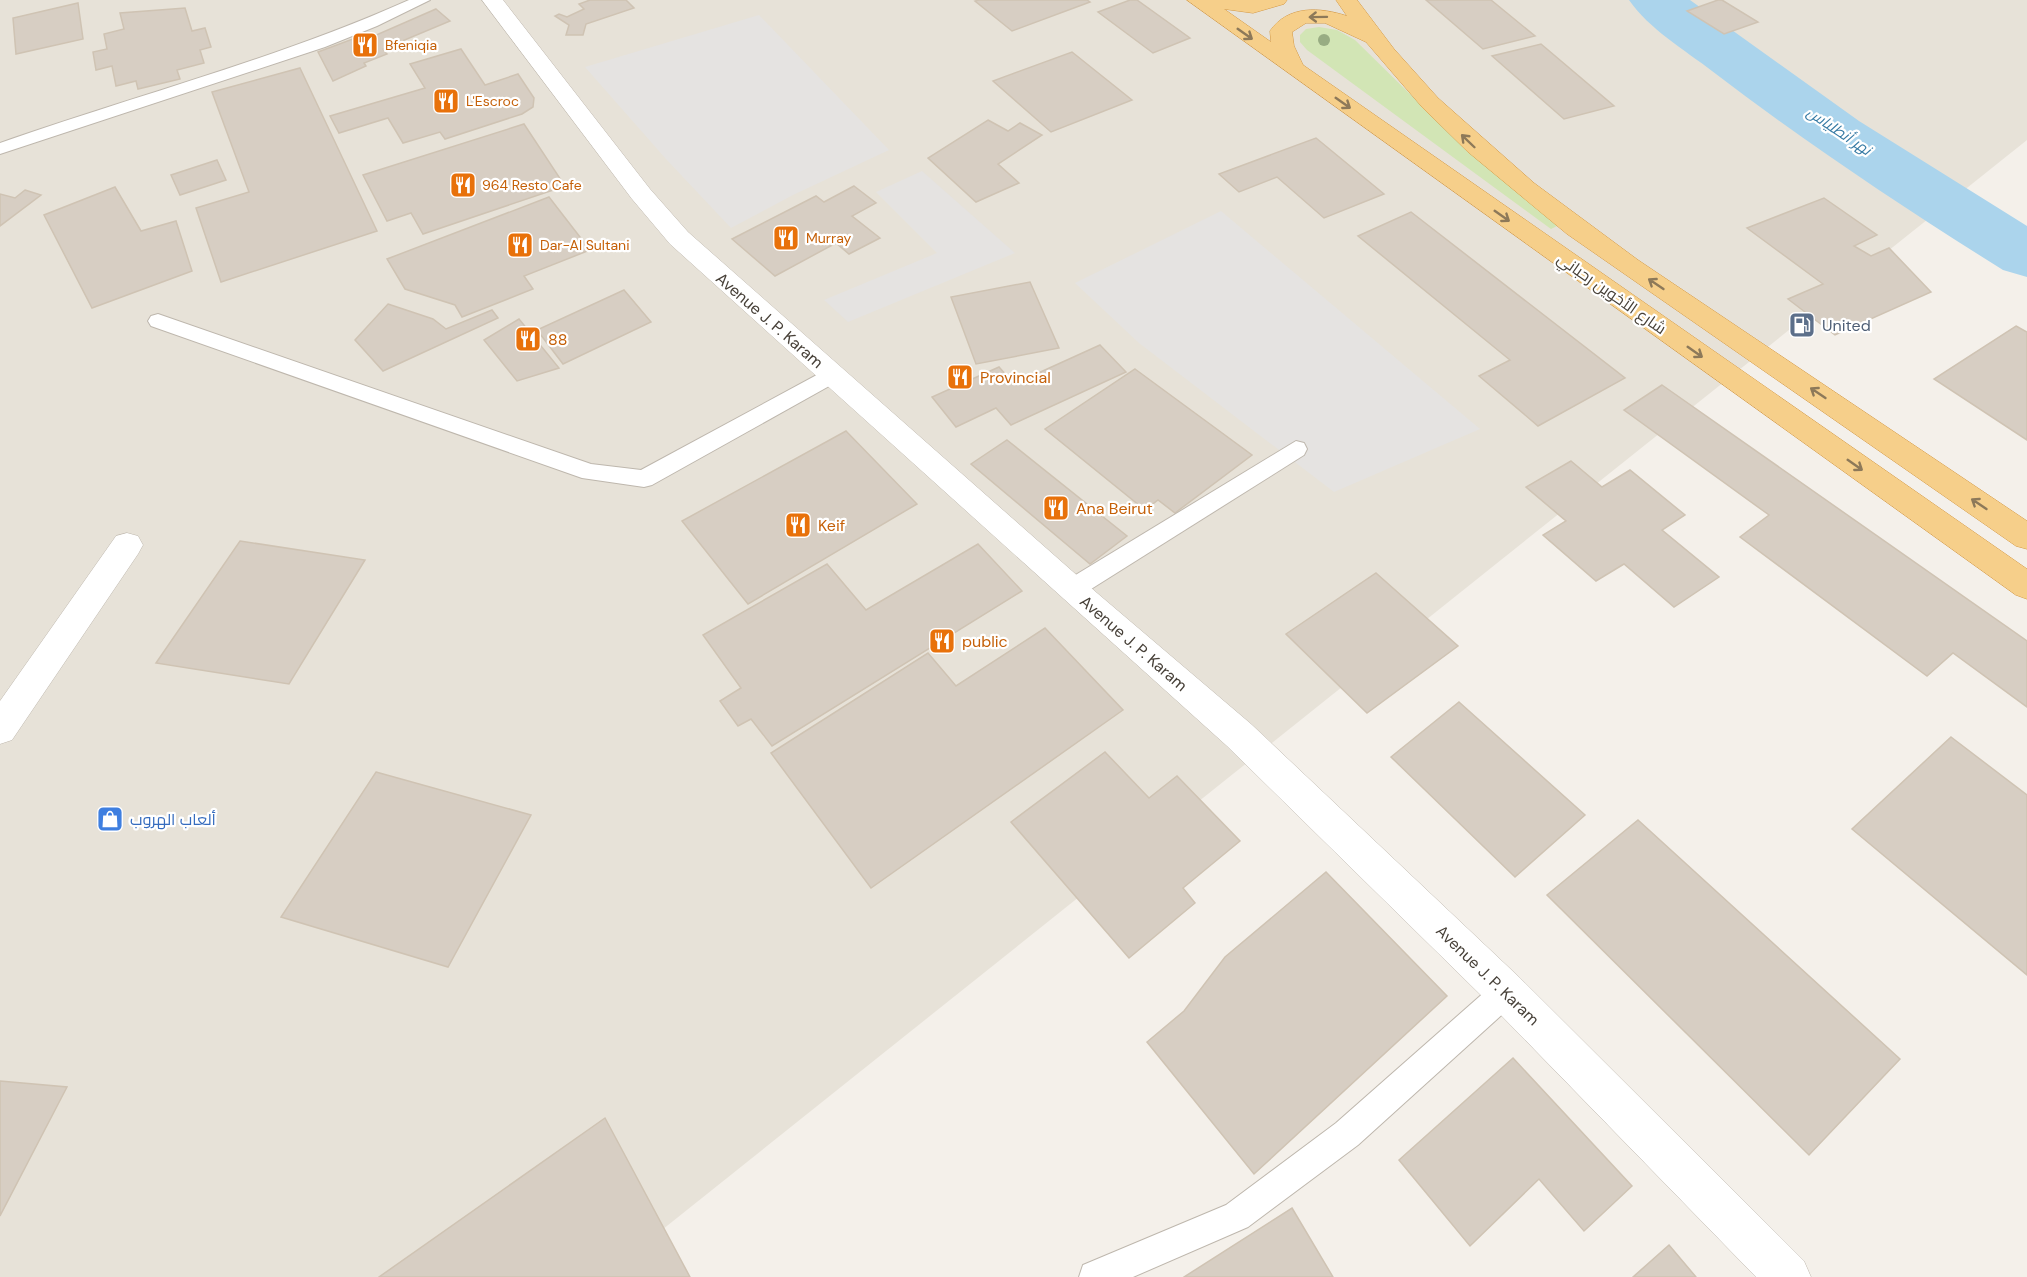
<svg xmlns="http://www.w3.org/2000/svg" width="2027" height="1277" viewBox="0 0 2027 1277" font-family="'DM Sans',Cairo,sans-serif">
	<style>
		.residential { fill: #e7e2d8 }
		.green { fill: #d2e5b5 }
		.parking { fill: #e5e3e1 }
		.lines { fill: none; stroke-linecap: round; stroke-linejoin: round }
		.river { fill: #abd4ec; fill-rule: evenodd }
		.building { fill: #d7cec3; stroke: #cfc3b3; stroke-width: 1.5 }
		.service-casing { stroke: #beb7ad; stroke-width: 2 }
		.minor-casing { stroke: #beb7ad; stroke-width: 1 }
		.tertiary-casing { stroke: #beb7ad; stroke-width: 1 }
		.trunk-casing { stroke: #d39844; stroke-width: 1 }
		.service { fill: #fff; fill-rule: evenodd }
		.minor { fill: #fff; fill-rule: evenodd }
		.tertiary { fill: #fff; fill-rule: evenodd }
		.trunk { fill: #f6cf8a; fill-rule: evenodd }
		.tree { fill: #98ac83 }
		.oneway { stroke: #8d7959 }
		.labels { text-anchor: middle; stroke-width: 4.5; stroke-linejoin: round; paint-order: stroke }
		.far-food-label { font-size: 14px; fill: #c56008; stroke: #fff; text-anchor: start }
		.far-water-label { font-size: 15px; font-style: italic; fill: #367aa4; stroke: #fff }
		.street-label { font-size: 16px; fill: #474038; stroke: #fff }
		.service-label { font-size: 16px; fill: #4e5e75; stroke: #fff; text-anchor: start }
		.food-label { font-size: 16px; fill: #c56008; stroke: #fff; text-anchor: start }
		.shop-label { font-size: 16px; fill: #366cbe; stroke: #fff; text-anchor: start }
	</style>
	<rect width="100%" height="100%" fill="#f4f0ea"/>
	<polygon class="residential" points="0,0 2027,0 2027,140 603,1277 0,1277"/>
	<polygon class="green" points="1319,27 1337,30 1355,40 1466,149 1559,225 1551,229 1307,50 1300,42 1300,35 1306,29"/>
	<g class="parking">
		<polygon points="759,15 889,150 793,195 731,228 666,159 585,67"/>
		<polygon points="922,171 1015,253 848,322 824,300 937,253 876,192"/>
		<polygon points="1221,211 1480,429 1334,492 1139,343 1075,283"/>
	</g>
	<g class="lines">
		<path class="river" d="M1629 0H1690L1859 121 2027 226V277L2003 270C1904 208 1806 143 1712 71 1685 50 1649 29 1629 0Z"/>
	</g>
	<g class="building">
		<polygon points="590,0 626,0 634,8 586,24 583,35 566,35 569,25 555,16 559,14 567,17 584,9 579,4"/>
		<polygon points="979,0 1087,0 1090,2 1012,31 975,1"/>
		<polygon points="1130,0 1137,0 1190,38 1153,53 1098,12"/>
		<polygon points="1426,0 1491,0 1535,36 1483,49"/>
		<polygon points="1718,0 1722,0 1758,22 1724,34 1687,11"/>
		<polygon points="78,3 83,39 16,54 13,18"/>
		<polygon points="185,8 192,31 205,28 211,47 200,50 204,63 177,70 180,79 138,89 136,81 116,86 112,66 96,70 93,52 107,49 104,34 124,29 120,13"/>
		<polygon points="436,9 450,21 383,49 387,54 364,63 366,66 333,81 318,52 358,37 365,40"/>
		<polygon points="1541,44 1614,106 1564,119 1492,56"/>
		<polygon points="461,49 485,85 518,74 534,98 533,107 522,114 445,139 440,132 403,143 388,118 339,133 330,116 425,88 410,64"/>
		<polygon points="1072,52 1132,100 1051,132 993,81"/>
		<polygon points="300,68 377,231 221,282 196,208 249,192 212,92"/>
		<polygon points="988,120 1008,131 1020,123 1042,135 998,164 1019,183 976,202 928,158"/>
		<polygon points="524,124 565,186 423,234 411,213 387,221 363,175"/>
		<polygon points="1316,138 1384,194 1324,218 1277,177 1239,192 1219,174"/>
		<polygon points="217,160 226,180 180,195 171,175"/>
		<polygon points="854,186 876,203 852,216 880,238 849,254 836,243 775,276 732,239 816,196 824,202"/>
		<polygon points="115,187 141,231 176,221 192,271 92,308 44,215"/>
		<polygon points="25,190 41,195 0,226 0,194 15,198"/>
		<polygon points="549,197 590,250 524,276 533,289 462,317 455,305 405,289 387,259"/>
		<polygon points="1824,198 1877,235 1854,246 1871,256 1889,248 1931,292 1835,335 1788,299 1823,284 1747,228"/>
		<polygon points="1411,212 1625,378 1538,426 1479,376 1510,360 1358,236"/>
		<polygon points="1030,282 1059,348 976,364 951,297"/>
		<polygon points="624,290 651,322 563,364 537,330"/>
		<polygon points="388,304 433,319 446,329 492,310 498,318 383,371 355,340"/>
		<polygon points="519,319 559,368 517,381 484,340"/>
		<polygon points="2016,326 2027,332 2027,440 1934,379"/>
		<polygon points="1100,345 1126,372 1011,425 996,408 956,427 932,397 999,367 1014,384"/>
		<polygon points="1135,369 1252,455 1175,513 1158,500 1145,510 1045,429"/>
		<polygon points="1662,385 2027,641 2027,707 1953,653 1927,676 1740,537 1769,515 1624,410"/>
		<polygon points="846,431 917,504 748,604 682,521"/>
		<polygon points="1007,440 1127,536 1090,564 971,464"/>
		<polygon points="1571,461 1602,487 1630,470 1685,515 1662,530 1719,577 1674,607 1624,564 1596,581 1543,535 1566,521 1526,487"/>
		<polygon points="240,541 365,560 289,684 156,663"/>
		<polygon points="978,544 1022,591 772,746 751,719 738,726 720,701 741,688 703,635 827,564 866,610"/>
		<polygon points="1376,573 1458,646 1367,713 1286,634"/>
		<polygon points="1045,628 1123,710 871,888 771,753 928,653 956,686"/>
		<polygon points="1459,702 1585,815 1515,877 1391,757"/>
		<polygon points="1951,737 2027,795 2027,975 1852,829"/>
		<polygon points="1105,752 1149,798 1177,776 1240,841 1183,888 1195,903 1129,958 1011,822"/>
		<polygon points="376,772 531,815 448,967 281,917"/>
		<polygon points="1638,820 1900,1059 1809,1155 1547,895"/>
		<polygon points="1326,872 1447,996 1254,1174 1147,1042 1184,1011 1225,957"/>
		<polygon points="1513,1058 1632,1186 1584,1231 1539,1179 1470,1246 1399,1160"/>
		<polygon points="0,1081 67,1087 0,1216"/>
		<polygon points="605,1118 690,1277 379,1277"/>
		<polygon points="1292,1208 1333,1277 1184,1277"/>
		<polygon points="1669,1245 1696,1277 1633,1277"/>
	</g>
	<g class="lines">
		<defs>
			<g id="service">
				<path d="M409 0H430L377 26 325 47 0 154V143C137 95 277 59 409 0Z"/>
				<polygon points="158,314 591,464 641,470 826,370 833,368 840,370 843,375 840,380 652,485 644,487 582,478 151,326 148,321 151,316"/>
				<polygon points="1296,441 1304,443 1307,449 1304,455 1080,596 1072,598 1064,596 1060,589 1064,582"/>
				<polygon points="1506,978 1516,982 1520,992 1516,1002 1358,1145 1248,1227 1133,1277 1079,1277 1083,1265 1226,1205 1336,1123 1496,982"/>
			</g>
			<polygon id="minor" points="127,533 138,536 143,545 138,554 12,740 0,744 0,701 116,536"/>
			<polygon id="tertiary" points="482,0 503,0 650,189 688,232 1097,593 1251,724 1520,978 1804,1261 1811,1277 1756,1277 1492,1006 1227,746 670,244 632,199"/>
			<path id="trunk" d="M1187 0H1287L1284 4 1253 13 1224 9 1271 42 1270 31C1288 5 1320 7 1347 16L1336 0H1357L1394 49 1438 98 1534 183 1638 260 2027 521V549L2016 546 1567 234 1468 152 1422 107 1366 42 1325 23H1306L1292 32 1294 46 1303 65 2027 569V599L2016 595Z"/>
		</defs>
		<use href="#service" class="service-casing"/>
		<use href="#minor" class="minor-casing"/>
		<use href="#tertiary" class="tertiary-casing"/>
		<use href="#trunk" class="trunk-casing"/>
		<use href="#service" class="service"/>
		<use href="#minor" class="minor"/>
		<use href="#tertiary" class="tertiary"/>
		<use href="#trunk" class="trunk"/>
	</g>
	<circle class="tree" cx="1324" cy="40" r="6"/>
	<defs><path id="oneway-shaft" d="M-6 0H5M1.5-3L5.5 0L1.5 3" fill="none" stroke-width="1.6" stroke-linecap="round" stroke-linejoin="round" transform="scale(1.5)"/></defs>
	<g class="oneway">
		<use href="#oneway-shaft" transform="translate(1318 17) rotate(179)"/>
		<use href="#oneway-shaft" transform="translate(1245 34) rotate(35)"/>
		<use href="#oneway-shaft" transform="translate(1343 103) rotate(35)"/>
		<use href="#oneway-shaft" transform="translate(1468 141) rotate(-136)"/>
		<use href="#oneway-shaft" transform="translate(1502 216) rotate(35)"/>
		<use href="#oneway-shaft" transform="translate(1656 284) rotate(-146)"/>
		<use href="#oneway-shaft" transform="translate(1695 352) rotate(35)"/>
		<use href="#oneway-shaft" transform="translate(1818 393) rotate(-146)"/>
		<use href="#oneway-shaft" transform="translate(1855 465) rotate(35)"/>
		<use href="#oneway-shaft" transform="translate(1979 504) rotate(-146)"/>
	</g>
	<defs>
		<symbol id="restaurant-square" viewBox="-11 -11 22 22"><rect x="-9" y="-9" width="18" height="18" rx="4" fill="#e8710a" stroke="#fff"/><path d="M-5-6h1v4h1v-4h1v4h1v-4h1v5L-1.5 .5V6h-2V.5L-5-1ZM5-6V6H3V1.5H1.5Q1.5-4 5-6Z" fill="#fff"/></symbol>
		<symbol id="fuel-square" viewBox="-11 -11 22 22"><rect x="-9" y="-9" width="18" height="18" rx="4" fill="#5c6f8a" stroke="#fff"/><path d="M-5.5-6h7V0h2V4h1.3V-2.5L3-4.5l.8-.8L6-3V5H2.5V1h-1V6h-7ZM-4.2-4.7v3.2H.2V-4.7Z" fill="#fff"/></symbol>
		<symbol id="shop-square" viewBox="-11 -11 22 22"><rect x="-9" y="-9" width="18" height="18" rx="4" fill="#3f7fe0" stroke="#fff"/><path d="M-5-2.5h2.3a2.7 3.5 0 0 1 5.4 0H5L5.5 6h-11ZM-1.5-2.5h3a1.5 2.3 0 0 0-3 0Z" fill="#fff"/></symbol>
	</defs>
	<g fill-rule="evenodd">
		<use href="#restaurant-square" x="350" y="30" width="30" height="30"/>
		<use href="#restaurant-square" x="431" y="86" width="30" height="30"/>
		<use href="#restaurant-square" x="448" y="170" width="30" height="30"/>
		<use href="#restaurant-square" x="771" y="223" width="30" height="30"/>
		<use href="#restaurant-square" x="505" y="230" width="30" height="30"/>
		<use href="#fuel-square" x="1787" y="310" width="30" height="30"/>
		<use href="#restaurant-square" x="513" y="324" width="30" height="30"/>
		<use href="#restaurant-square" x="945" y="362" width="30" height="30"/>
		<use href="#restaurant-square" x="1041" y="493" width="30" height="30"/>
		<use href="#restaurant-square" x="783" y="510" width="30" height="30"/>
		<use href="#restaurant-square" x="927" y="626" width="30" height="30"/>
		<use href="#shop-square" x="95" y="804" width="30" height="30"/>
	</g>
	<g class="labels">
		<g class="far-food-label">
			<text x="385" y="50">Bfeniqia</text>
			<text x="466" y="106">L'Escroc</text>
			<text x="482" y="190">964 Resto Cafe</text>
			<text x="806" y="243">Murray</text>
			<text x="540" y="250">Dar-Al Sultani</text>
		</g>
		<g class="far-water-label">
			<text transform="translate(1839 131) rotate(34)" y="5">نهر أنطلياس</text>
		</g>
		<g class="street-label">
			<text transform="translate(1612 293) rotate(35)" y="6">شارع الأخوين رحباني</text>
			<text transform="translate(770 320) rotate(41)" y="6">Avenue J. P. Karam</text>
			<text transform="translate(1134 643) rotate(41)" y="6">Avenue J. P. Karam</text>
			<text transform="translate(1488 975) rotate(44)" y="6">Avenue J. P. Karam</text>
		</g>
		<g class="service-label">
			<text x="1822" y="331">United</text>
		</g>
		<g class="food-label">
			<text x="548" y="345">88</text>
			<text x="980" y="383">Provincial</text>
			<text x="1076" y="514">Ana Beirut</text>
			<text x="818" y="531">Keif</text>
			<text x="962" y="647">public</text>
		</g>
		<g class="shop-label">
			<text x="130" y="825">ألعاب الهروب</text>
		</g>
	</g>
</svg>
